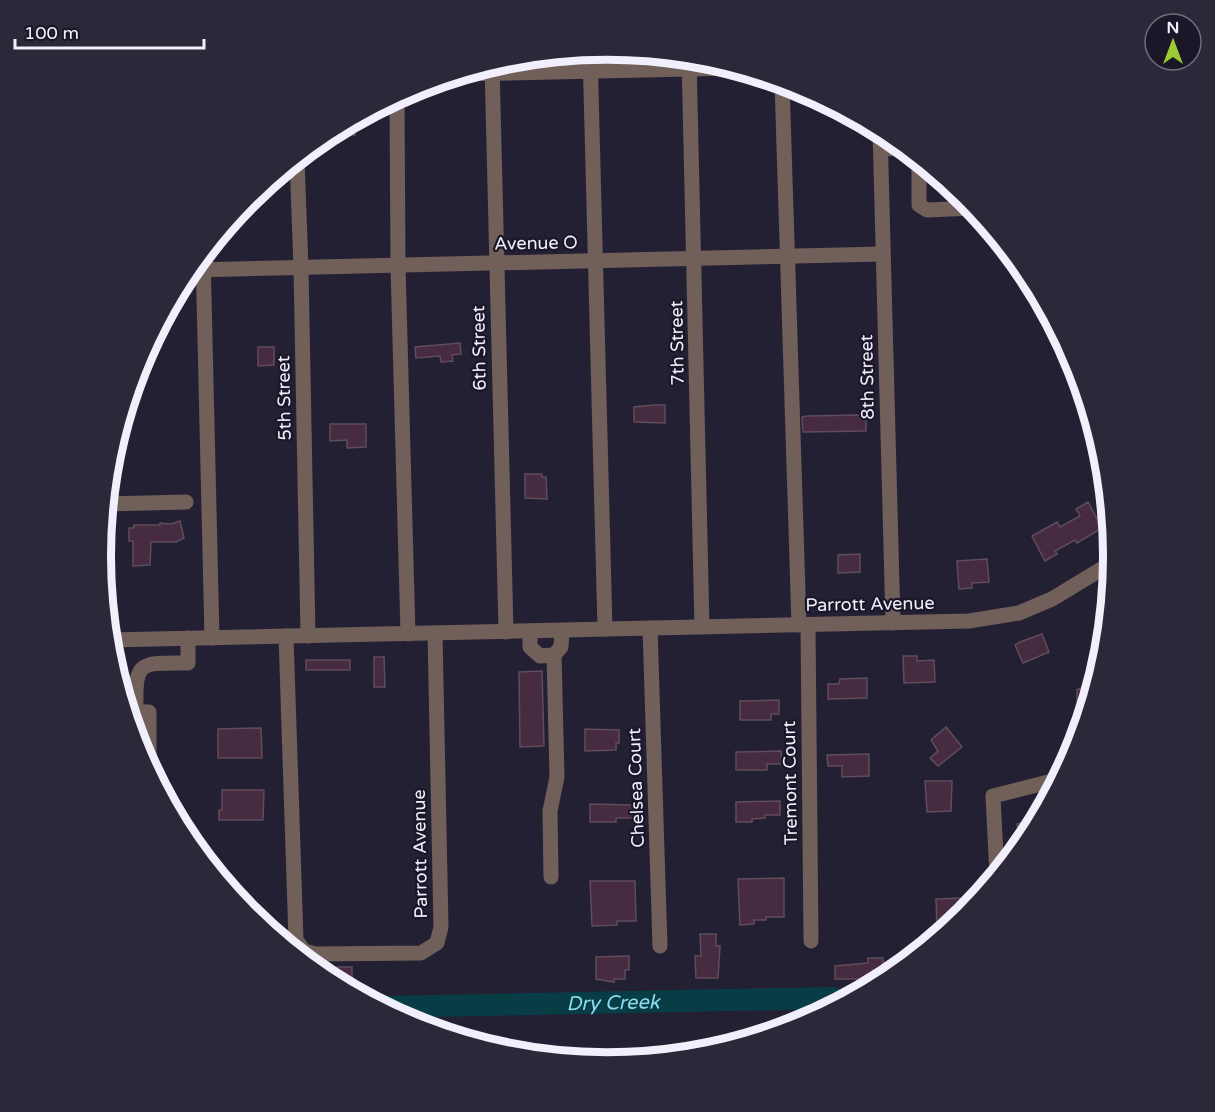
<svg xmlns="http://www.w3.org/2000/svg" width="1215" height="1112" viewBox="0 0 1215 1112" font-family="'Varela Round',sans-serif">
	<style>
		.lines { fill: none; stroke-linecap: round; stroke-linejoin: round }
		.river { stroke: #093d46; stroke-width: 22 }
		.building { fill: #462b41; stroke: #5f4c5c; stroke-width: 1.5 }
		.minor { stroke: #715f5a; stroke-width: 15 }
		.labels { text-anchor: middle; stroke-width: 4.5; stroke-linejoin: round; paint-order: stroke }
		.street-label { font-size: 18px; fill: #f1effc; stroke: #1b1729 }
		.water-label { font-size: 20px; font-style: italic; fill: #8adcee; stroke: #1b1729 }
		.rim { fill: none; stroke: #f1effc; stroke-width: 8 }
	</style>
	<rect width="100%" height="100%" fill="#242033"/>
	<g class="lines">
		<path class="river" id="s1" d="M381 1007 831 998 844 1001"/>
	</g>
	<g class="building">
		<polygon points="355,120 355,135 325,136 326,135"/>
		<polygon points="460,343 461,354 452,355 453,361 441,362 440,356 416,358 415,347"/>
		<polygon points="258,347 274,347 274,365 258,366"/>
		<polygon points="654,405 665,405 665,423 634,422 634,407"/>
		<polygon points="861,415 866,416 866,431 803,432 802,417 807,416"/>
		<polygon points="330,424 366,424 366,447 347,448 347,440 330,441"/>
		<polygon points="525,474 542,474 542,477 546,477 547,499 525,498"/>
		<polygon points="1088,502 1102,528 1077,543 1075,540 1055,551 1057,554 1045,561 1032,536 1057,522 1060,527 1080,516 1076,509"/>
		<polygon points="180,521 184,538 176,542 151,542 150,565 133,566 133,541 129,541 129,528 134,528 134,525 160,525 160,523 171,524"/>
		<polygon points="860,554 860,572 838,573 838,555"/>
		<polygon points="987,559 989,582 972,583 972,588 959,589 957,561"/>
		<polygon points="1042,634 1049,652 1023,663 1015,645 1020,642"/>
		<polygon points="903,656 917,656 917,661 934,660 935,682 904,683"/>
		<polygon points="374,657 384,657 385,687 374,687"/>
		<rect x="306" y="660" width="44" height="10"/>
		<polygon points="542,671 544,746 520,747 519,672"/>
		<polygon points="867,678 867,698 828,699 828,684 839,684 840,679"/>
		<polygon points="1085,686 1091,697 1086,716 1077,701 1077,690"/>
		<polygon points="779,700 779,714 771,714 771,720 740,720 740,701"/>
		<polygon points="946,727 962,747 938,766 930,758 938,751 931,740"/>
		<polygon points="261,728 262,758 218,758 218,729"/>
		<polygon points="585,729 619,730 619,743 616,743 616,750 585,751"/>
		<polygon points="781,751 782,764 767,764 767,770 736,770 736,752"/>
		<polygon points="869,754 869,776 842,777 842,766 828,766 827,755"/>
		<polygon points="925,781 952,781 951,811 927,812"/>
		<polygon points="222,790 264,790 263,820 219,820 219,810 222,810"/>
		<polygon points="780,801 780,815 765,815 765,818 752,819 752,822 736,822 736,802"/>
		<polygon points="590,804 633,805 633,818 616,818 616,822 590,822"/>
		<polygon points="1038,819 1028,838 1022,845 1017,824"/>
		<polygon points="784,878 784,917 766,917 766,920 754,920 754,924 740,925 738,879"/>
		<polygon points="590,881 635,881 636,921 617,921 617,925 592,926"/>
		<polygon points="965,898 965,915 949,928 937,928 936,899"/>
		<polygon points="700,934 716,934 716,946 720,946 718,978 696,978 695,956 701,956"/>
		<polygon points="629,956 629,970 625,970 625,979 614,979 614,982 596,979 596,957"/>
		<polygon points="868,958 883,958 884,979 835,979 835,966 868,963"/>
		<polygon points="314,967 352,967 352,977 327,978"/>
	</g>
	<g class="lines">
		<g class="minor">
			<polyline points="590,51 605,629"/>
			<polyline points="689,58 702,627"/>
			<polyline points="492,64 506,632"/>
			<polyline points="459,74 735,68"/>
			<polyline points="782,82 799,625"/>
			<polyline points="397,97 398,266 408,634"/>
			<polyline points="880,130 893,623"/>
			<polyline points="881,149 904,148"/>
			<polyline points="297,159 301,268 308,636"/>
			<polyline points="919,160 919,205 927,210 974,208"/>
			<polyline points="203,254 212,638"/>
			<polyline points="190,270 883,254"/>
			<polyline points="106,504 186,502"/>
			<polyline points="102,542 103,576"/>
			<polyline points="808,625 811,941"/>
			<polyline points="650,628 660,946"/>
			<polyline points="530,631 530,647 540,656 554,655 561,647 562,631"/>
			<polyline points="286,636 296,940 304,951 316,954 421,953 437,943 441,927 435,633"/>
			<polyline points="109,640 969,621 1019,613 1052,599 1113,562"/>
			<polyline points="128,712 149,712 149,768"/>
			<path d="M136 712C135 660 138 663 188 663V638"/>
			<polyline points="997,876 993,796 1060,779"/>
			<polyline points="551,877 550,811 557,777 554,655"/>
		</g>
	</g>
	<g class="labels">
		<g class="street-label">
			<text transform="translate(536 243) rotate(-1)" y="6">Avenue O</text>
			<text transform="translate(677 343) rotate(-91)" y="6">7th Street</text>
			<text transform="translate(479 348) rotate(-91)" y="6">6th Street</text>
			<text transform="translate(867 377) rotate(-91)" y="6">8th Street</text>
			<text transform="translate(284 398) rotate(-91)" y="6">5th Street</text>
			<text transform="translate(870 604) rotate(-1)" y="6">Parrott Avenue</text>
			<text transform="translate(790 783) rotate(-91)" y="6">Tremont Court</text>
			<text transform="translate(636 788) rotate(-92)" y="6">Chelsea Court</text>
			<text transform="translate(420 854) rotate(-91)" y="6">Parrott Avenue</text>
		</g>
		<g class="water-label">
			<text dy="7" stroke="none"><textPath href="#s1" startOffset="232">Dry Creek</textPath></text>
		</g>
	</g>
	<path d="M0 0H1215V1112H0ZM111 556a496 496 0 1 1 992 0a496 496 0 1 1-992 0Z" fill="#2c283a" fill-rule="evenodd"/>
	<path class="rim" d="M111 556a496 496 0 1 1 992 0a496 496 0 1 1-992 0Z"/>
	<g transform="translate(1173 42)"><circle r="28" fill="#1b1729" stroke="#716d7d" stroke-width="1.5"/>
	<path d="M0-4.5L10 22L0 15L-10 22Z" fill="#9bcb33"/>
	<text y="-9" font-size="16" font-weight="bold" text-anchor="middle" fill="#f1effc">N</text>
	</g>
	<path d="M15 39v9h189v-9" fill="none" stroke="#f1effc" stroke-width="3"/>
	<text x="24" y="39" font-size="18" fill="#f1effc" stroke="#1b1729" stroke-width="4.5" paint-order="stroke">100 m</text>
</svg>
